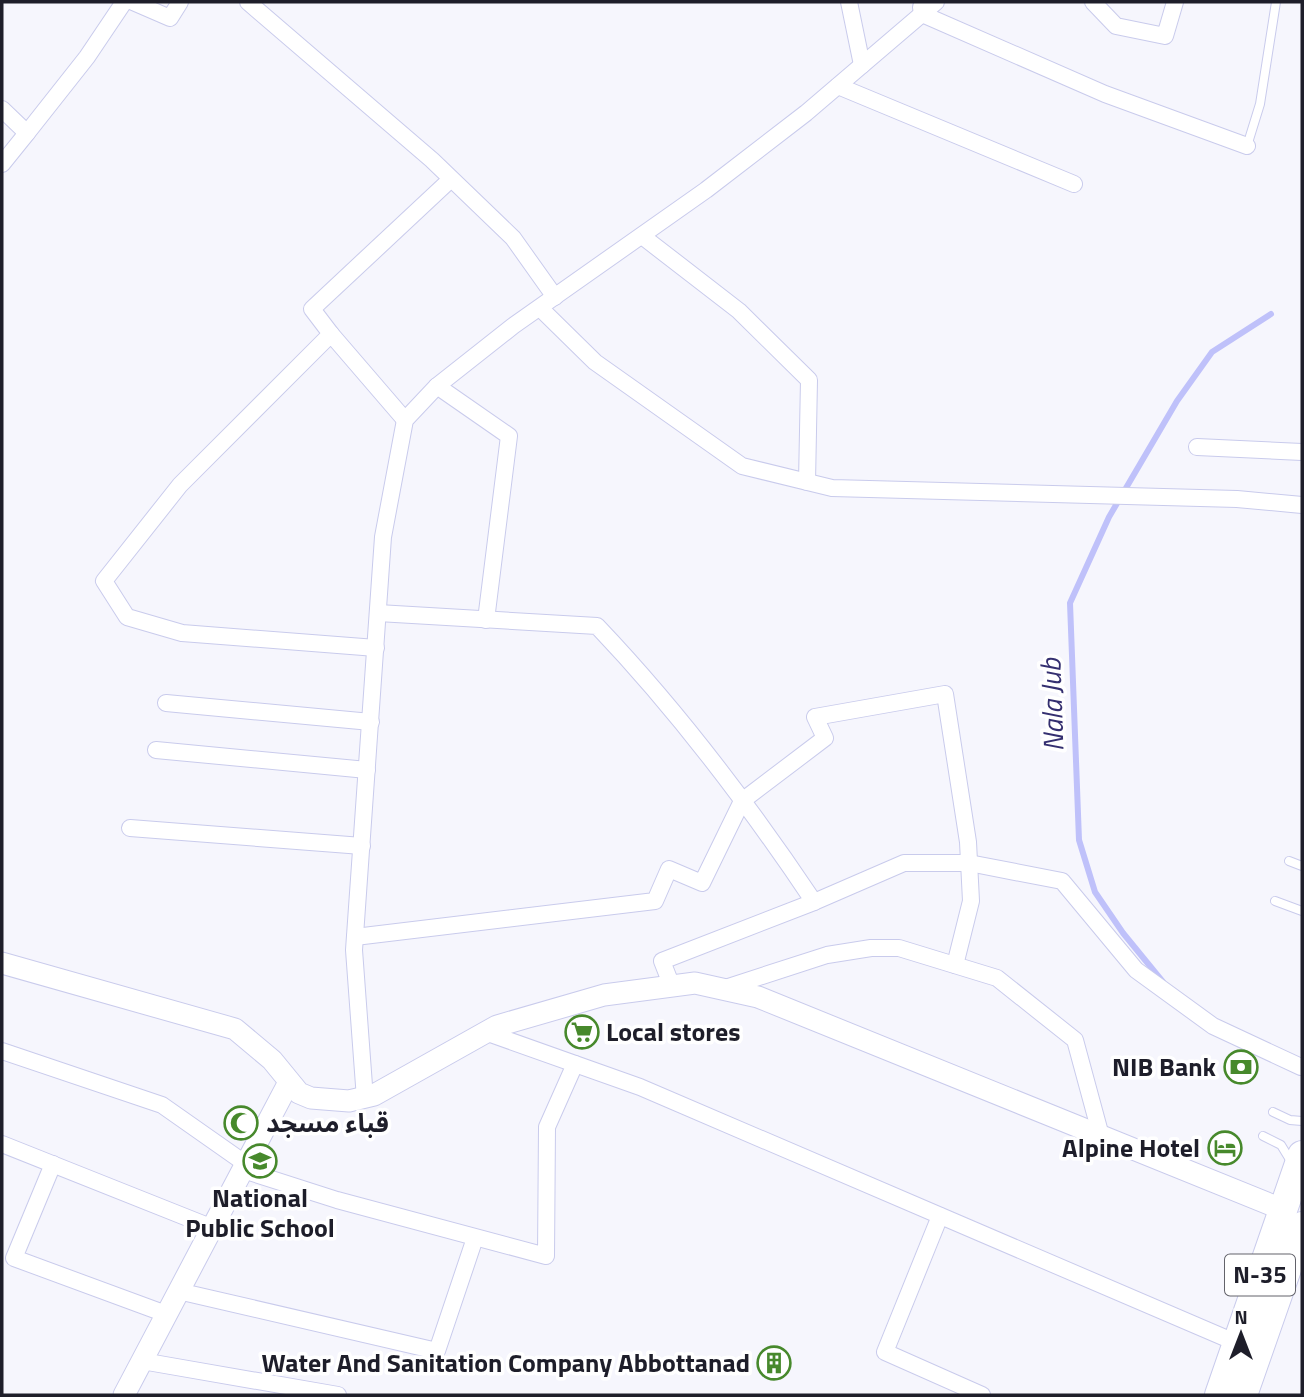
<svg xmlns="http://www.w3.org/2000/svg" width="1304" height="1397" viewBox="0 0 1304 1397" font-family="'Titillium Web','Noto Sans Arabic',sans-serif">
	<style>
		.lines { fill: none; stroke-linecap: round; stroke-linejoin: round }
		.stream { stroke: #bfc1fa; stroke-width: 6 }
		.service-casing { stroke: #c9cbec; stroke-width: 10 }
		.minor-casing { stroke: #c9cbec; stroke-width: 18 }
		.tertiary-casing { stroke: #c9cbec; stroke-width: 23 }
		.trunk-casing { stroke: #c9cbec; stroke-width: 30 }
		.service { stroke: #fff; stroke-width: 8 }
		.minor { stroke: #fff; stroke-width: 16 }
		.tertiary { stroke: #fff; stroke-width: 21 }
		.trunk { stroke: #fff; stroke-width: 28 }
		.labels { text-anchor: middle; stroke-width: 7; stroke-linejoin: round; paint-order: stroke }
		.shield { fill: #fff; stroke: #62626a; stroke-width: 2 }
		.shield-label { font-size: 24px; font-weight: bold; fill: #1e1e2a }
		.poi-label { font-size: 26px; font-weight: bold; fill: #1e1e2a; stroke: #fff; text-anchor: end }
		.water-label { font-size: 28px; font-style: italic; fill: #342f70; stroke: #fff }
	</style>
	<rect width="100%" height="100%" fill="#f6f6fd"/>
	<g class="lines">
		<polyline class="stream" points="1163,982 1123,933 1095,892 1079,840 1070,603 1109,517 1177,401 1212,352 1271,314"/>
		<defs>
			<g id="service">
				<polyline points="1247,146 1260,104 1276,2"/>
				<polyline points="1289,861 1302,866"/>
				<polyline points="1275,901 1302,911"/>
				<polyline points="1273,1112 1290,1120 1302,1121"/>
				<polyline points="1263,1136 1281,1145 1292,1163"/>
			</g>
			<g id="minor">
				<polyline points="133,2 170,18 180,2"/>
				<polyline points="248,2 432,160 513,238 555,297"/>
				<polyline points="849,2 862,65"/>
				<polyline points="1093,2 1116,26 1165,36 1175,2"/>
				<polyline points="921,7 922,14 1105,94 1247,146"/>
				<polyline points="838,86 1074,184"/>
				<polyline points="2,109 27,133 2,164"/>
				<polyline points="27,133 87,57 124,2"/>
				<polyline points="642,236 739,311 809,380 807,482"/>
				<polyline points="540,308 595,362 742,466 832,488 1237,499 1302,505"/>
				<polyline points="331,334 312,309 450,180"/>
				<polyline points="437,386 509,436 486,620"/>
				<polyline points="1197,447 1302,452"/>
				<path d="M378 613 597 626C678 711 749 805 814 902L662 961 671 984"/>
				<polyline points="376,648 182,633 127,617 104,581 180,485 331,334 405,420"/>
				<polyline points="166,703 371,722"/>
				<polyline points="156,750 367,770"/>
				<polyline points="130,828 362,846"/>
				<polyline points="814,902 904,863 969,863 1062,881 1136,970 1213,1026 1301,1067"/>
				<polyline points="355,937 655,901 669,869 702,883 742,801 825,738 815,717 945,694 968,842 971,901 955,965"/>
				<polyline points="725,988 827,955 871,948 899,948 997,978 1075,1040 1101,1136"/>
				<polyline points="485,1032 640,1087 1237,1343"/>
				<polyline points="2,1051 162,1105 246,1164"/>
				<polyline points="365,1099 354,950 383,537 405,420 437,386 513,326 706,190 806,113 936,2"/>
				<polyline points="2,1144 213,1228"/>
				<polyline points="53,1164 14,1258 166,1314"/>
				<polyline points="243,1170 337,1200 546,1256 547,1127 575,1064"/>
				<polyline points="940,1216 885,1352 982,1395"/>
				<polyline points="178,1291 437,1351 475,1238"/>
				<polyline points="142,1361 338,1395"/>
			</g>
			<g id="tertiary">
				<polyline points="2,963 235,1029 272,1060 299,1093 311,1098 349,1101 374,1095 497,1026 604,995 695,983 758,997 1284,1210"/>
				<polyline points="124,1395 288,1084"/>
			</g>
			<g id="trunk">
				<polyline points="1219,1395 1302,1155"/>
				<polyline points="1243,1395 1302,1226"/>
			</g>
		</defs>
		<use href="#service" class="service-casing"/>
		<use href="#minor" class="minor-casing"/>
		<use href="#tertiary" class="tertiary-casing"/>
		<use href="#trunk" class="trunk-casing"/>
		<use href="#service" class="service"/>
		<use href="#minor" class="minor"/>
		<use href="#tertiary" class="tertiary"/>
		<use href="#trunk" class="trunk"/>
	</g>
	<defs>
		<symbol id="supermarket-ring" viewBox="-11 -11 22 22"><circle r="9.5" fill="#fff" stroke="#47892c" stroke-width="1.5"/><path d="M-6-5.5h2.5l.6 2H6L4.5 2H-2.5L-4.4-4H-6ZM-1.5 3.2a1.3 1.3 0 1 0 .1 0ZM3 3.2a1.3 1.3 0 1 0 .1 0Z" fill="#47892c"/></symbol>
		<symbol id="bank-ring" viewBox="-11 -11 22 22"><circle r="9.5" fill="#fff" stroke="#47892c" stroke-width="1.5"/><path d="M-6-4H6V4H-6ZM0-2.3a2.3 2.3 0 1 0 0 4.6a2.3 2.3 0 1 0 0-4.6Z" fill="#47892c"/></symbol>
		<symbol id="mosque-ring" viewBox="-11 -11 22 22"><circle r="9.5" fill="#fff" stroke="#47892c" stroke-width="1.5"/><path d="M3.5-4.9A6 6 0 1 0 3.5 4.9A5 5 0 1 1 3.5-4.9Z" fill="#47892c"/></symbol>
		<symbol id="hotel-ring" viewBox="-11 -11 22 22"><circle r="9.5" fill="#fff" stroke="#47892c" stroke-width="1.5"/><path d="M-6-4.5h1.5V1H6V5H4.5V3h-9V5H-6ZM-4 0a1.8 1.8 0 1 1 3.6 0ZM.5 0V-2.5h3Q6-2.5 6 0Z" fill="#47892c"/></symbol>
		<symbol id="school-ring" viewBox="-11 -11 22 22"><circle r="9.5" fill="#fff" stroke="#47892c" stroke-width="1.5"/><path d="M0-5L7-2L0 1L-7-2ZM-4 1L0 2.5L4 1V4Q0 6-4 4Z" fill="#47892c"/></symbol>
		<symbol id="building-ring" viewBox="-11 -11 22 22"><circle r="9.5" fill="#fff" stroke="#47892c" stroke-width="1.5"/><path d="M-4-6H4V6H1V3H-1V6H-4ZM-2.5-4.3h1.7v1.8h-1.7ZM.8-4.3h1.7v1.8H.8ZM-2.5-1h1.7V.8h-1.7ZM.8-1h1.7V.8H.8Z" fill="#47892c"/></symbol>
	</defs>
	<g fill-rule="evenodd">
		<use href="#supermarket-ring" x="563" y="1013" width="38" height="38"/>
		<use href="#bank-ring" x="1222" y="1048" width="38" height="38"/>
		<use href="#mosque-ring" x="222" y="1104" width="38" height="38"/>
		<use href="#hotel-ring" x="1206" y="1129" width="38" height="38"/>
		<use href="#school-ring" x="241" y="1142" width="38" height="38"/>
		<use href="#building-ring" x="755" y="1344" width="38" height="38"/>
	</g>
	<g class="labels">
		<rect class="shield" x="1225" y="1254.5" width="70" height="41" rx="5"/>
		<g class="shield-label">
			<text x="1260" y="1283">N-35</text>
		</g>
		<g class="poi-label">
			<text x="606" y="1041" text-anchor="start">Local stores</text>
			<text x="1216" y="1076">NIB Bank</text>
			<text x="266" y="1132" text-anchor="start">قباء مسجد</text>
			<text x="1200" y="1157">Alpine Hotel</text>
			<text x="260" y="1207" text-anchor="middle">National<tspan x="260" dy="30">Public School</tspan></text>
			<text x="750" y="1372">Water And Sanitation Company Abbottanad</text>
		</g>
		<g class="water-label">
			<text transform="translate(1052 705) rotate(-92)" y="10">Nala Jub</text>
		</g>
	</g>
	<rect width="1304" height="1397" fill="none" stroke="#1e1e2a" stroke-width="7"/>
	<g transform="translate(1241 1334)" stroke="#ffffff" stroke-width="5" paint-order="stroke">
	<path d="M0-5L12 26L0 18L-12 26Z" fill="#1e1e2a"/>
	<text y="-10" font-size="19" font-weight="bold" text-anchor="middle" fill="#1e1e2a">N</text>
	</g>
</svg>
